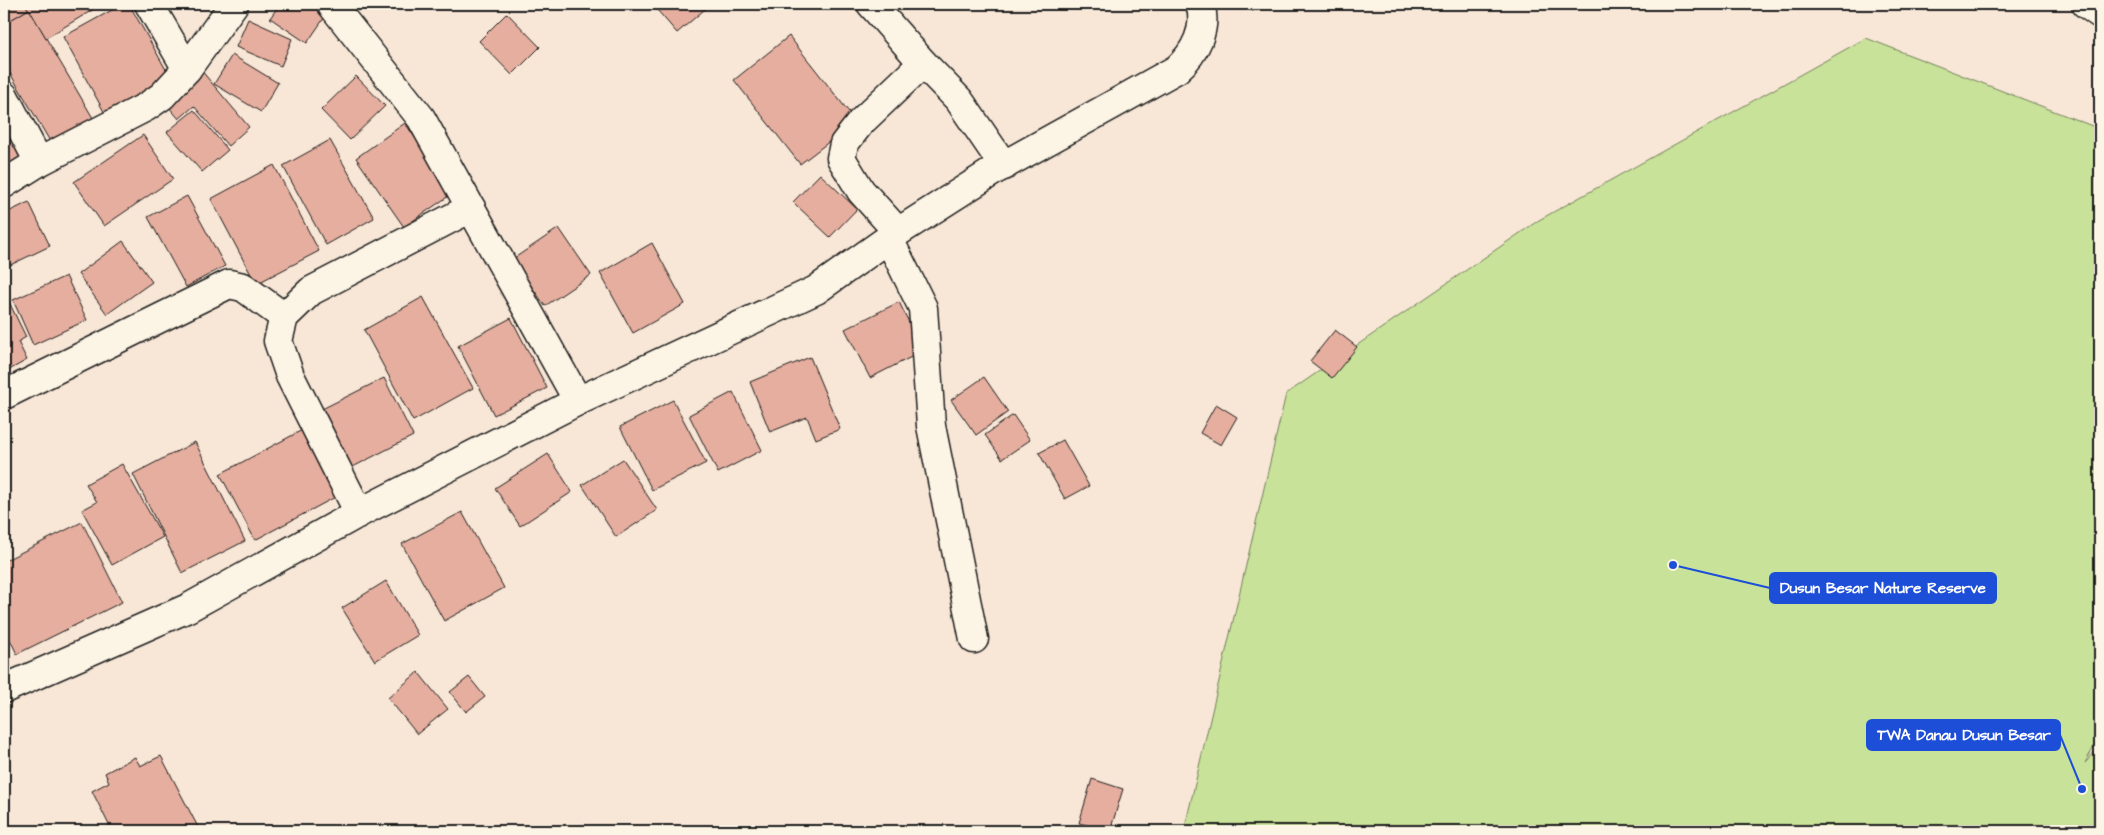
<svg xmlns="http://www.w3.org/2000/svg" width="2104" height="835" viewBox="0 0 2104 835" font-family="'Architects Daughter',sans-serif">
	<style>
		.green { fill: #c8e299; stroke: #727f5a }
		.building { fill: #e6ae9e; stroke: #1c1c1c }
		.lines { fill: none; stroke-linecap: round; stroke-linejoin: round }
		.minor-casing { stroke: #1c1c1c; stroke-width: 31 }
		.minor { stroke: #fcf5e5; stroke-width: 28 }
		.leader { fill: none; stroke: #1d4ed8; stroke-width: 2 }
		.callout-dot { fill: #1d4ed8; stroke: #fcf5e5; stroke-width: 2 }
		.callout { fill: #1d4ed8; stroke: #1d4ed8; stroke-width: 2 }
		.callout-label { font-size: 15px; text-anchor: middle; font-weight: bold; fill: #fff }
	</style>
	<rect width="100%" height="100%" fill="#f8e7d7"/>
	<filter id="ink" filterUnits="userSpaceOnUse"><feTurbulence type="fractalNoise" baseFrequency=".02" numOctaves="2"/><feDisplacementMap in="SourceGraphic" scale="10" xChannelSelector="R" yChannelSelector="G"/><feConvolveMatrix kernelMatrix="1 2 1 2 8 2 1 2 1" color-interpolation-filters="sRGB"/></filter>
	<g filter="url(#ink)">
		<polygon class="green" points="1866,38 2100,129 2100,736 2085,763 2100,746 2100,831 1184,831 1286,394 1539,220"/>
		<g class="building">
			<polygon points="4,4 25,4 29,9 4,24"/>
			<polygon points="25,4 84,4 89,12 46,38"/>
			<polygon points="84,4 103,4 89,12"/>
			<polygon points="123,4 129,4 173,82 108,119 63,37"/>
			<polygon points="280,4 324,4 331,8 307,43 270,18"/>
			<polygon points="652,4 711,4 677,33"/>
			<polygon points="886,4 903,4 893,12"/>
			<polygon points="1250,4 1270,4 1252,11"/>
			<polygon points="29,9 93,118 51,143 4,63 4,24"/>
			<polygon points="507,13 540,47 512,75 479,41"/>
			<polygon points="248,19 292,39 281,66 236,47"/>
			<polygon points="789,36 856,121 800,164 734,80"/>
			<polygon points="232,55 278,83 261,112 214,84"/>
			<polygon points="200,69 249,127 228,146 194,106 179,119 163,100"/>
			<polygon points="356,76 385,106 350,140 321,110"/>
			<polygon points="194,110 228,150 202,172 167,132"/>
			<polygon points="4,114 25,159 4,168"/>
			<polygon points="405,123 453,193 404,227 356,158"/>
			<polygon points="143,135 173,179 104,226 74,182"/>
			<polygon points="330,140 374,218 326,245 283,166"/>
			<polygon points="274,165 319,251 256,284 211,199"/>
			<polygon points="820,174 857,209 830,237 793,202"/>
			<polygon points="187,196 225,266 186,287 148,217"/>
			<polygon points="29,202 50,246 4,268 4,214"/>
			<polygon points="559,228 591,275 545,306 513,259"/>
			<polygon points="123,241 152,282 107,314 78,274"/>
			<polygon points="652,243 685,304 633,333 600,273"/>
			<polygon points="66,276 87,320 33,345 13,300"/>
			<polygon points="423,297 473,388 413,421 364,330"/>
			<polygon points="8,300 26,337 18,342 27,360 4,373 4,302"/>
			<polygon points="899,302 923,351 870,378 845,329"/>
			<polygon points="511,318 547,388 494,415 458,346"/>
			<polygon points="1335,330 1357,347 1332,378 1310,361"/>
			<polygon points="810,357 840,429 816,439 807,417 770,432 750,382"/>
			<polygon points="984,377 1008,412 976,435 951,400"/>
			<polygon points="384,378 413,436 347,470 318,411"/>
			<polygon points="733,392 762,450 718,473 689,415"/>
			<polygon points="673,400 706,463 652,490 620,427"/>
			<polygon points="1216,404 1237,417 1221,445 1200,433"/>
			<polygon points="1013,415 1030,440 1002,459 985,435"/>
			<polygon points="306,428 341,494 255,540 220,474"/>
			<polygon points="1063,440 1089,486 1065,499 1039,453"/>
			<polygon points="195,442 245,541 182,573 133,474"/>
			<polygon points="548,454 572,492 520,526 495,488"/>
			<polygon points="623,459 657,510 616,537 582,485"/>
			<polygon points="122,464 163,537 112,565 82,510 97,502 86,484"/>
			<polygon points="462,512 504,588 444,621 402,544"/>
			<polygon points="82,522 122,602 17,654 4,627 4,561"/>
			<polygon points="386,581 418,635 375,661 342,608"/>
			<polygon points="418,672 448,709 417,734 388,698"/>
			<polygon points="469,677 485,697 466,712 450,692"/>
			<polygon points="161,756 200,831 112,831 92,791 109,782 105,773 135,757 140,766"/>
			<polygon points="1092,779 1123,789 1110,831 1079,823"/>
		</g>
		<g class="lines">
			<defs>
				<g id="minor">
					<polyline points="149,4 187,69"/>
					<polyline points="331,4 421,118 578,401"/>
					<polyline points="871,4 923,63"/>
					<polyline points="2086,4 2100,14"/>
					<polyline points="4,96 39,162"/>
					<polyline points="4,184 39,162 146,107 162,96 187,69 234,4"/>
					<polyline points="898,232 861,191 841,158 844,144 861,122 923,63 959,100 1004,166"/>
					<polyline points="889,239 923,308 931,426 974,639"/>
					<polyline points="4,395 229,284 243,287 284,317"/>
					<polyline points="359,513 290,376 278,341 284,317 311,291 471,208"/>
					<path d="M4 689 188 608 359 513 578 401 816 290 898 232 995 170 1177 69C1195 53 1208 28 1200 4"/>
				</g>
			</defs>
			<use href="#minor" class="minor-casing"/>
			<use href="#minor" class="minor"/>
		</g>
	</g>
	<path class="leader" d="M1673 565L1770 588M2082 789L2060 735"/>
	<g class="callout-dot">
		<circle cx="1673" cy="565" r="5"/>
		<circle cx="2082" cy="789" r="5"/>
	</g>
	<g class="callout">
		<rect x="1770" y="573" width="226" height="30" rx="5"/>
		<rect x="1867" y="720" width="193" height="30" rx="5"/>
	</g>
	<g class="callout-label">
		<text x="1883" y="593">Dusun Besar Nature Reserve</text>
		<text x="1964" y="740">TWA Danau Dusun Besar</text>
	</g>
	<rect width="2104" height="835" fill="none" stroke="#fcf5e5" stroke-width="20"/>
	<rect x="10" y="10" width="2084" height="815" fill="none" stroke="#1c1c1c" stroke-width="2" filter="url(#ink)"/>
</svg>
